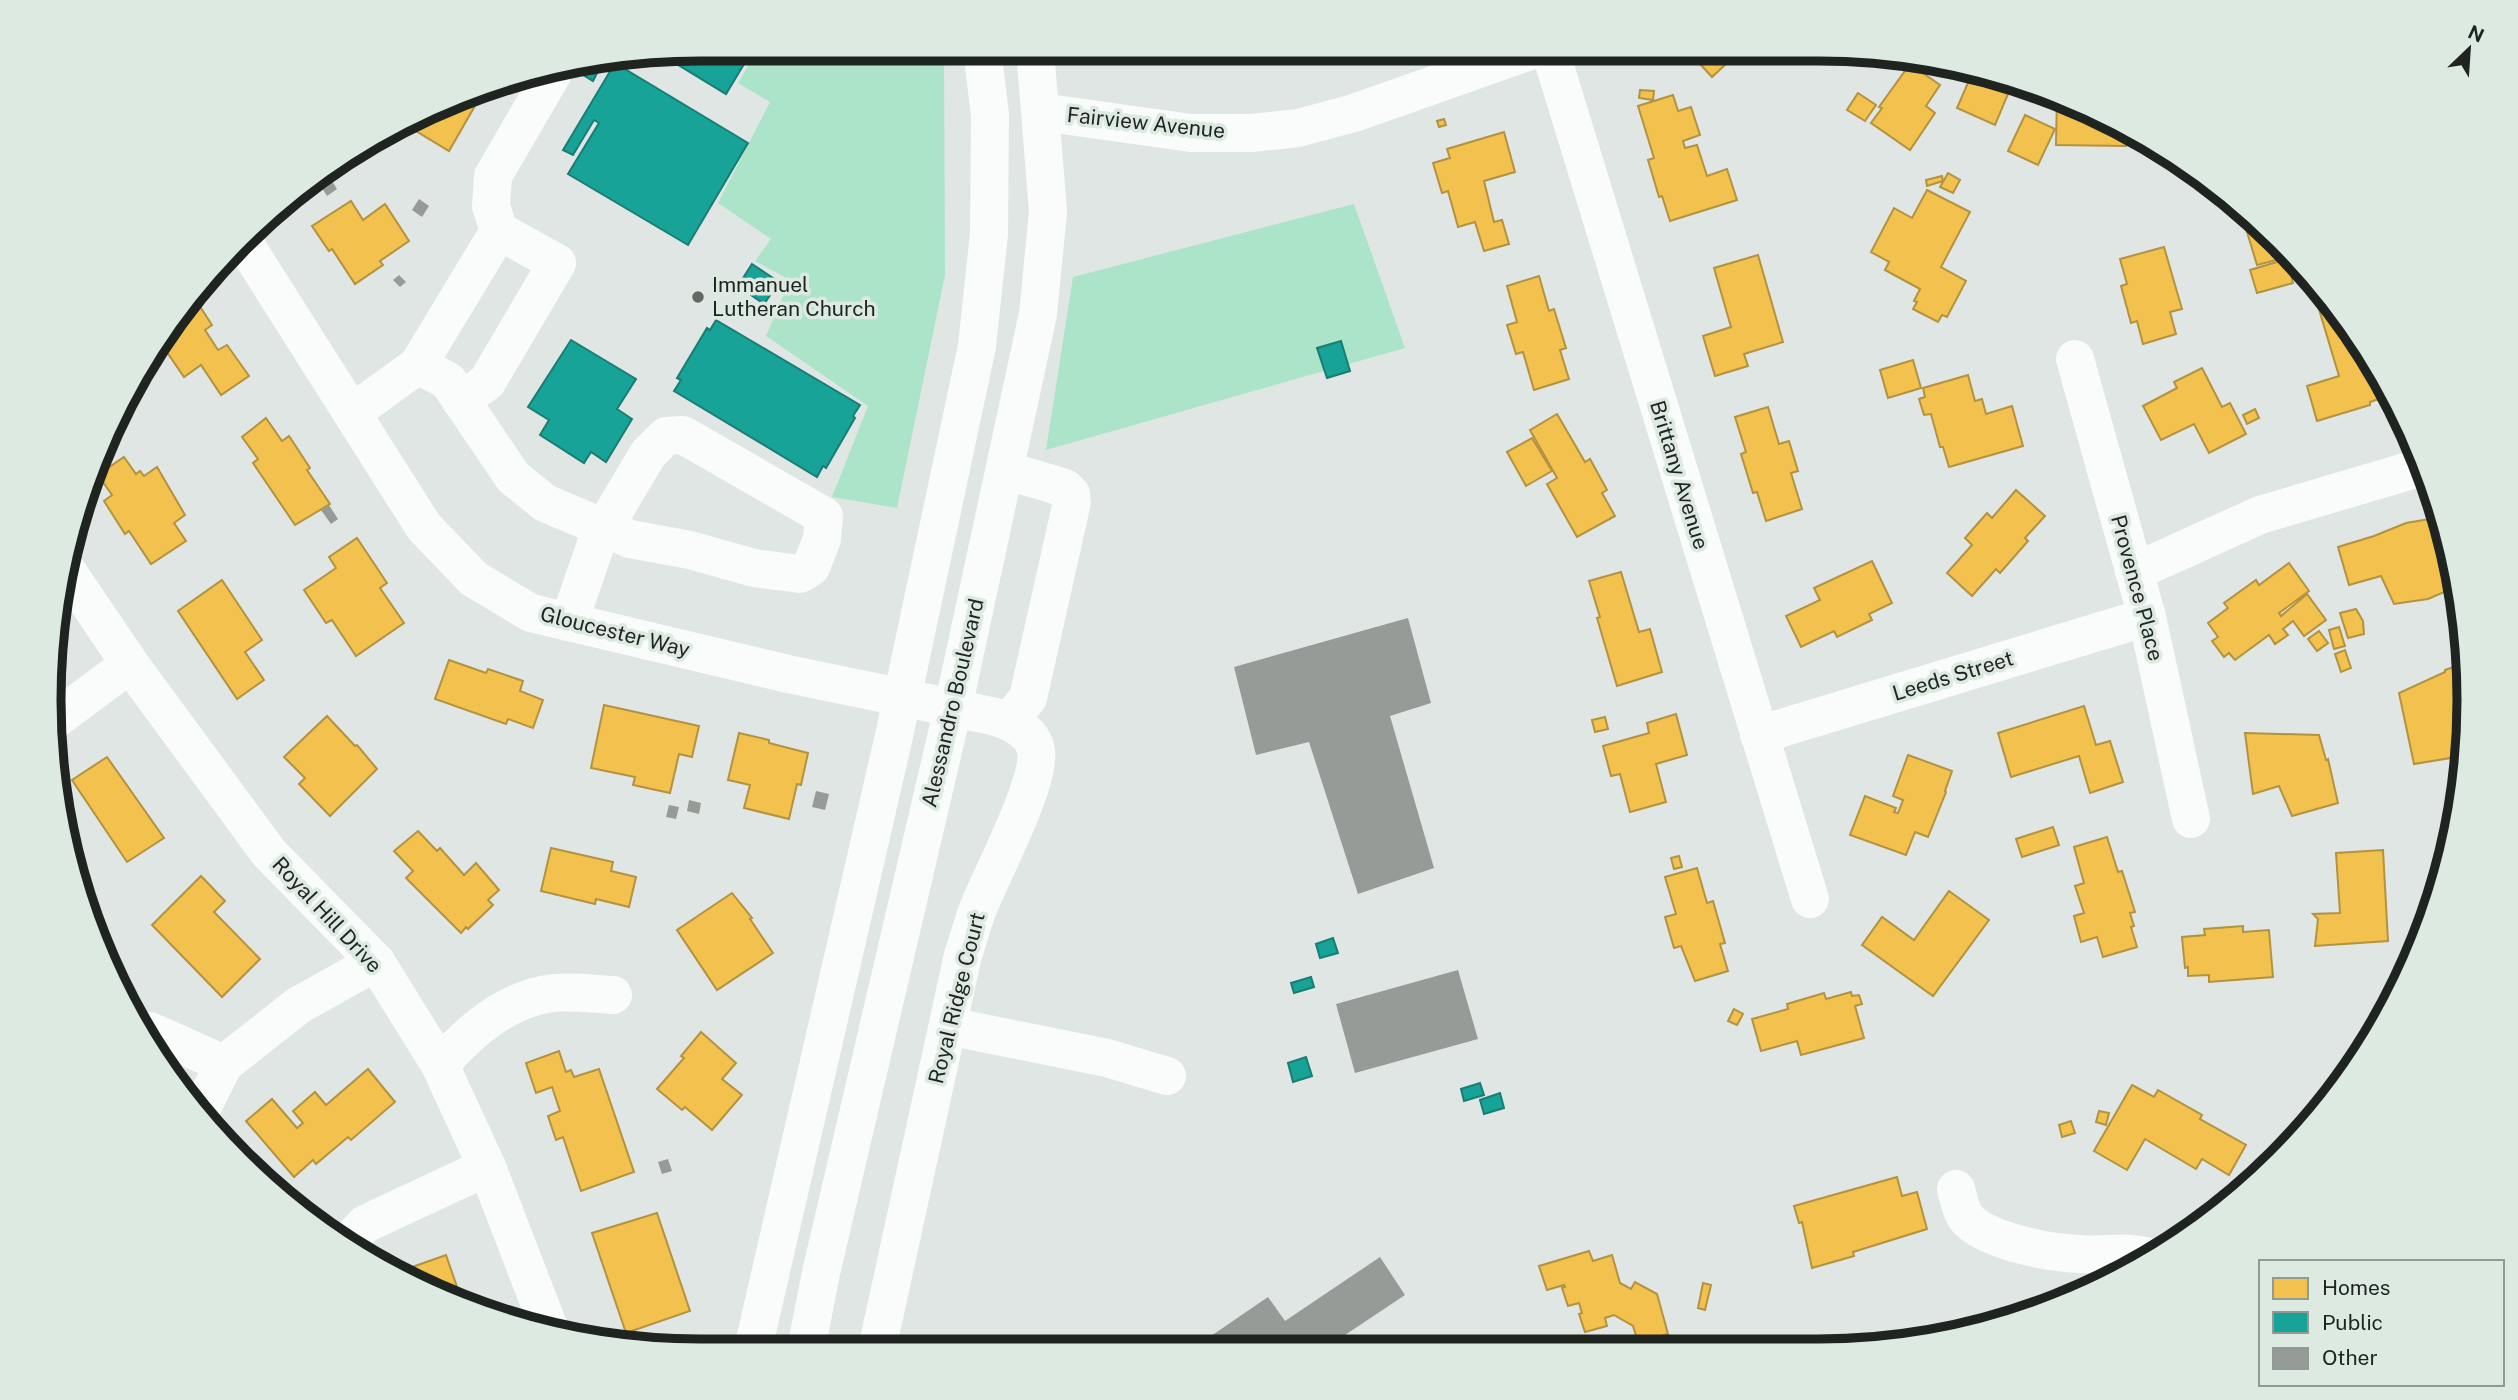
<svg xmlns="http://www.w3.org/2000/svg" width="2518" height="1400" viewBox="0 0 2518 1400" font-family="'Public Sans',sans-serif">
	<style>
		.green { fill: #ace4c9 }
		.homes { fill: #f2c14e; stroke: #b39240; stroke-width: 2 }
		.public { fill: #17a398; stroke: #197d74; stroke-width: 2 }
		.building { fill: #969b98 }
		.lines { fill: none; stroke-linecap: round; stroke-linejoin: round }
		.minor { stroke: #fafbfb; stroke-width: 38 }
		.major { stroke: #fafbfb; stroke-width: 38 }
		.poi-dot { fill: #636865; stroke: #dceae2; stroke-width: 2.5 }
		.labels { text-anchor: middle; stroke-width: 7; stroke-linejoin: round; paint-order: stroke }
		.street-label { font-size: 21px; fill: #1f2421; stroke: #dceae2 }
		.poi-label { font-size: 21px; fill: #1f2421; stroke: #dceae2; text-anchor: start }
		.rim { fill: none; stroke: #1f2421; stroke-width: 9 }
	</style>
	<rect width="100%" height="100%" fill="#e0e6e3"/>
	<g class="green">
		<polygon points="758,49 940,49 944,62 945,275 897,508 832,497 868,406 766,336 790,280 755,261 771,239 718,203 770,102 738,83"/>
		<polygon points="1354,204 1405,348 1046,450 1073,277"/>
	</g>
	<g class="homes">
		<polygon points="1687,50 1741,50 1712,77"/>
		<polygon points="1893,57 1900,59 1893,69 1887,65"/>
		<polygon points="1910,64 1940,85 1926,106 1935,113 1910,150 1871,123 1882,108 1879,107"/>
		<polygon points="1970,78 2008,94 1995,125 1957,108"/>
		<polygon points="1640,90 1654,91 1653,100 1639,98"/>
		<polygon points="473,93 480,97 449,151 411,128"/>
		<polygon points="1858,93 1876,105 1865,121 1847,110"/>
		<polygon points="1673,95 1678,111 1691,107 1700,135 1683,141 1685,148 1697,145 1707,176 1727,169 1737,200 1670,221 1662,196 1659,197 1648,160 1654,158 1638,106"/>
		<polygon points="2057,97 2127,129 2126,146 2056,145"/>
		<polygon points="2025,115 2055,129 2038,165 2008,151"/>
		<polygon points="1444,119 1446,125 1439,127 1437,121"/>
		<polygon points="1504,132 1515,172 1484,181 1494,222 1502,220 1509,244 1484,251 1475,222 1458,227 1448,191 1442,193 1433,163 1450,158 1447,149"/>
		<polygon points="1948,173 1960,180 1953,193 1940,187"/>
		<polygon points="1942,176 1943,181 1927,186 1926,180"/>
		<polygon points="1927,190 1970,212 1941,267 1966,281 1947,317 1942,315 1938,322 1913,309 1917,302 1914,301 1920,289 1885,270 1889,262 1871,252 1894,208 1912,218"/>
		<polygon points="351,201 363,220 385,204 409,241 380,261 383,265 355,284 332,249 329,251 312,226"/>
		<polygon points="2239,205 2248,211 2251,215 2243,217"/>
		<polygon points="2263,227 2294,261 2290,262 2288,257 2257,265 2247,232"/>
		<polygon points="2164,247 2182,309 2170,312 2176,334 2143,344 2137,321 2131,323 2121,286 2127,284 2120,259"/>
		<polygon points="1758,255 1783,342 1744,354 1748,366 1715,376 1703,336 1731,327 1714,268"/>
		<polygon points="2287,259 2293,283 2257,293 2250,270"/>
		<polygon points="1539,276 1549,311 1554,309 1566,348 1560,350 1569,379 1534,390 1523,352 1516,354 1507,325 1517,322 1507,286"/>
		<polygon points="195,299 212,325 205,330 218,350 227,345 249,376 221,395 201,365 184,377 158,339"/>
		<polygon points="2332,301 2391,395 2370,402 2370,405 2317,421 2307,386 2339,376 2318,306"/>
		<polygon points="1913,360 1921,388 1888,398 1880,370"/>
		<polygon points="2202,368 2222,407 2230,403 2246,434 2209,453 2194,424 2161,440 2143,406 2177,388 2174,382"/>
		<polygon points="1968,375 1975,401 1982,399 1986,414 2012,406 2023,446 1949,467 1943,447 1940,447 1931,414 1924,415 1919,399 1925,397 1923,388"/>
		<polygon points="1768,407 1779,444 1789,441 1798,471 1791,473 1802,509 1766,521 1757,492 1753,493 1741,454 1746,452 1735,417"/>
		<polygon points="2255,409 2259,418 2247,424 2243,415"/>
		<polygon points="1557,414 1585,462 1590,459 1607,490 1602,493 1615,516 1577,537 1547,484 1557,478 1530,430"/>
		<polygon points="266,418 282,441 289,436 310,468 307,470 330,504 295,525 253,463 258,459 242,437"/>
		<polygon points="1532,438 1552,471 1526,486 1507,452"/>
		<polygon points="124,457 136,474 140,471 144,476 157,467 185,515 174,523 186,541 151,564 129,531 125,534 104,501 112,495 98,475"/>
		<polygon points="2016,490 2045,516 2025,538 2028,541 2000,573 1996,569 1972,596 1947,573 1972,545 1965,538 1987,513 1992,518"/>
		<polygon points="2441,517 2447,532 2456,587 2428,599 2394,604 2381,576 2349,585 2338,547 2374,536 2406,523"/>
		<polygon points="357,538 387,583 380,588 404,623 356,656 332,620 326,623 304,590 336,568 329,557"/>
		<polygon points="1872,561 1892,603 1869,614 1872,620 1837,637 1834,631 1801,647 1786,616 1820,600 1814,588"/>
		<polygon points="2289,563 2309,591 2279,613 2281,616 2307,594 2326,620 2304,636 2293,621 2283,629 2288,635 2275,644 2269,635 2235,660 2229,653 2224,657 2212,641 2218,637 2208,623 2228,608 2224,603 2256,580 2259,585"/>
		<polygon points="1621,572 1639,632 1650,629 1662,672 1617,686 1597,618 1600,617 1589,581"/>
		<polygon points="222,580 262,640 245,652 264,680 237,699 178,611"/>
		<polygon points="2356,609 2363,621 2364,634 2348,638 2340,613"/>
		<polygon points="2339,627 2345,646 2334,649 2329,630"/>
		<polygon points="2319,631 2328,643 2317,651 2308,639"/>
		<polygon points="2345,650 2351,668 2341,672 2335,654"/>
		<polygon points="449,660 486,673 488,669 523,681 520,691 543,700 533,728 508,719 506,724 435,699"/>
		<polygon points="2459,665 2467,690 2463,782 2459,784 2451,758 2414,764 2399,693 2445,672 2445,670"/>
		<polygon points="604,705 699,726 692,757 679,754 670,793 633,785 635,777 591,768"/>
		<polygon points="2084,706 2096,745 2110,741 2123,782 2090,793 2079,756 2011,777 1998,733"/>
		<polygon points="1676,714 1687,755 1656,764 1666,802 1630,812 1620,774 1611,776 1603,746 1649,733 1647,723"/>
		<polygon points="327,716 355,746 357,745 377,769 330,816 299,784 305,778 284,757"/>
		<polygon points="1605,717 1608,729 1595,732 1592,720"/>
		<polygon points="739,733 769,740 769,743 808,753 801,785 797,784 789,819 744,808 750,785 728,780"/>
		<polygon points="2245,733 2319,735 2326,760 2328,759 2338,803 2292,816 2279,786 2253,794"/>
		<polygon points="1908,755 1952,771 1945,791 1946,792 1928,837 1915,832 1906,855 1850,835 1865,796 1896,808 1894,812 1898,813 1903,800 1893,796"/>
		<polygon points="107,757 164,838 127,862 72,780"/>
		<polygon points="2454,826 2450,841 2447,828"/>
		<polygon points="2053,827 2059,845 2022,857 2016,839"/>
		<polygon points="418,831 437,851 440,848 464,875 476,863 499,890 488,900 493,905 468,929 466,927 461,933 406,878 413,871 394,851"/>
		<polygon points="2107,837 2118,872 2122,871 2135,912 2130,913 2134,926 2131,927 2137,947 2103,957 2097,937 2081,942 2074,916 2084,913 2075,886 2084,883 2074,847"/>
		<polygon points="551,848 613,862 611,871 636,877 629,907 596,899 595,904 541,891"/>
		<polygon points="2383,850 2388,941 2315,946 2318,919 2313,914 2340,913 2336,853"/>
		<polygon points="1679,856 1682,867 1674,869 1671,858"/>
		<polygon points="1697,868 1707,903 1713,901 1725,943 1720,944 1728,971 1695,981 1681,946 1674,948 1665,917 1676,914 1665,877"/>
		<polygon points="201,876 225,901 214,912 260,959 222,997 152,925"/>
		<polygon points="1949,891 1989,920 1933,996 1862,945 1882,917 1914,940"/>
		<polygon points="732,893 752,918 750,919 773,953 717,990 677,930"/>
		<polygon points="2243,926 2243,932 2269,930 2273,977 2209,982 2209,975 2188,976 2188,967 2185,968 2182,937 2205,935 2204,929"/>
		<polygon points="1851,992 1852,996 1859,995 1862,1004 1855,1006 1864,1038 1801,1055 1797,1041 1761,1051 1752,1019 1788,1009 1787,1004 1824,993 1826,999"/>
		<polygon points="1734,1009 1743,1014 1737,1025 1728,1021"/>
		<polygon points="701,1032 736,1063 722,1079 742,1095 712,1130 685,1107 682,1110 657,1089 684,1058 681,1056"/>
		<polygon points="559,1051 566,1072 571,1070 574,1077 599,1069 634,1172 581,1191 563,1137 556,1140 548,1116 560,1111 552,1087 536,1093 526,1063"/>
		<polygon points="368,1069 395,1102 351,1140 348,1137 316,1164 313,1160 294,1177 246,1121 272,1099 297,1128 303,1123 293,1111 315,1092 326,1105"/>
		<polygon points="2132,1085 2154,1097 2158,1090 2202,1115 2200,1119 2246,1145 2229,1175 2202,1159 2196,1169 2145,1139 2127,1170 2094,1151"/>
		<polygon points="2099,1111 2109,1113 2106,1125 2096,1122"/>
		<polygon points="2071,1121 2075,1133 2062,1137 2059,1125"/>
		<polygon points="241,1145 268,1177 235,1150"/>
		<polygon points="1897,1177 1902,1196 1917,1192 1927,1229 1853,1252 1854,1256 1812,1268 1802,1222 1799,1223 1794,1206"/>
		<polygon points="657,1213 690,1311 626,1333 592,1233"/>
		<polygon points="1589,1251 1593,1261 1612,1255 1620,1283 1631,1289 1635,1282 1657,1294 1668,1334 1638,1342 1633,1326 1614,1315 1605,1318 1607,1326 1585,1332 1579,1314 1582,1313 1579,1303 1568,1306 1562,1288 1565,1287 1564,1285 1547,1290 1539,1266"/>
		<polygon points="446,1255 463,1304 470,1301 473,1308 398,1275 415,1266"/>
		<polygon points="1703,1283 1711,1285 1705,1310 1698,1308"/>
		<polygon points="2071,1283 2075,1288 2068,1294 2069,1296 2043,1309"/>
	</g>
	<g class="public">
		<polygon points="700,49 753,49 726,94 662,55"/>
		<polygon points="615,63 748,143 688,245 568,174 599,123 594,120 573,155 563,150"/>
		<polygon points="601,65 593,81 580,73 582,68"/>
		<polygon points="752,264 779,282 764,304 738,286"/>
		<polygon points="716,320 860,405 853,416 855,418 826,468 823,466 817,477 674,391 681,380 677,378 707,328 710,330"/>
		<polygon points="571,340 636,379 617,409 632,419 606,462 591,452 584,463 540,435 549,420 528,407"/>
		<polygon points="1341,341 1350,371 1327,378 1317,348"/>
		<polygon points="1333,938 1338,953 1320,958 1316,944"/>
		<polygon points="1311,977 1314,987 1294,993 1291,983"/>
		<polygon points="1306,1057 1312,1076 1293,1082 1288,1063"/>
		<polygon points="1480,1083 1484,1095 1464,1101 1461,1089"/>
		<polygon points="1500,1093 1504,1108 1484,1114 1480,1100"/>
	</g>
	<g class="building">
		<polygon points="332,181 337,189 327,196 322,188"/>
		<polygon points="419,199 429,206 422,217 412,210"/>
		<polygon points="399,275 406,282 400,287 393,280"/>
		<polygon points="329,505 338,519 331,524 321,510"/>
		<polygon points="1408,618 1431,703 1390,716 1434,868 1358,894 1309,742 1256,755 1234,667"/>
		<polygon points="816,791 829,794 825,810 812,807"/>
		<polygon points="689,800 701,803 699,814 687,811"/>
		<polygon points="669,805 679,807 676,819 666,817"/>
		<polygon points="1458,970 1478,1039 1355,1073 1336,1004"/>
		<polygon points="668,1159 672,1171 662,1174 658,1162"/>
		<polygon points="1380,1257 1405,1295 1327,1347 1214,1348 1208,1338 1268,1297 1285,1321"/>
	</g>
	<g class="lines">
		<g class="minor">
			<polyline points="1550,50 1810,899"/>
			<polyline points="1041,112 1191,133 1252,133 1298,128 1354,113 1533,50"/>
			<path d="M246 246 424 527 474 579 531 613 788 674 992 716C1010 721 1033 731 1036 751 1041 781 993 872 980 904 973 920 969 938 963 955L877 1349"/>
			<polyline points="2075,359 2147,617 2191,819"/>
			<polyline points="418,365 448,381 513,477 545,503 604,528 597,541 569,622"/>
			<polyline points="461,401 487,382 557,263 499,231 491,206 493,176 553,73"/>
			<polyline points="352,413 418,365 499,231"/>
			<polygon points="683,435 824,516 822,539 811,567 800,574 754,568 690,550 630,539 604,528 648,454 666,436"/>
			<polyline points="1005,470 1065,488 1071,494 1072,502 1028,698 1009,721"/>
			<polyline points="67,571 130,664 269,853 376,962 440,1065 487,1167 549,1328"/>
			<polyline points="2134,572 2260,515 2422,467"/>
			<polyline points="52,722 130,664"/>
			<polyline points="1759,735 2147,617"/>
			<polyline points="948,1026 1107,1058 1167,1076"/>
			<polyline points="150,1031 224,1064 299,1005 376,962"/>
			<path d="M440 1065C470 1031 506 999 553 993 572 991 594 994 613 995"/>
			<polyline points="200,1112 224,1064"/>
			<path d="M1956 1189C1959 1199 1961 1212 1967 1219 1987 1241 2050 1253 2079 1254 2103 1256 2125 1250 2149 1257"/>
			<polyline points="348,1242 365,1224 487,1167"/>
		</g>
		<g class="major">
			<polyline points="753,1349 894,736 977,346 989,234 990,115 982,49"/>
			<polyline points="806,1349 821,1273 953,708 1038,314 1048,212 1035,49"/>
		</g>
	</g>
	<circle class="poi-dot" cx="698" cy="297" r="7"/>
	<g class="labels">
		<g class="street-label">
			<text transform="translate(1146 123) rotate(6)" y="7">Fairview Avenue</text>
			<text transform="translate(1679 475) rotate(73)" y="7">Brittany Avenue</text>
			<text transform="translate(2137 588) rotate(75)" y="7">Provence Place</text>
			<text transform="translate(615 632) rotate(14)" y="7">Gloucester Way</text>
			<text transform="translate(1953 676) rotate(-17)" y="7">Leeds Street</text>
			<text transform="translate(953 703) rotate(-77)" y="7">Alessandro Boulevard</text>
			<text transform="translate(327 915) rotate(47)" y="7">Royal Hill Drive</text>
			<text transform="translate(957 998) rotate(-76)" y="7">Royal Ridge Court</text>
		</g>
		<g class="poi-label">
			<text x="712" y="292">Immanuel<tspan x="712" dy="24">Lutheran Church</tspan></text>
		</g>
	</g>
	<path d="M0 0H2518V1400H0ZM700 61H1818A639 639 0 0 1 2457 700V700A639 639 0 0 1 1818 1339H700A639 639 0 0 1 61 700V700A639 639 0 0 1 700 61Z" fill="#dceae2" fill-rule="evenodd"/>
	<path class="rim" d="M700 61H1818A639 639 0 0 1 2457 700V700A639 639 0 0 1 1818 1339H700A639 639 0 0 1 61 700V700A639 639 0 0 1 700 61Z"/>
	<rect x="2259" y="1260" width="245" height="126" fill="#dceae2" stroke="#909b95" stroke-width="2"/>
	<rect x="2273" y="1278" width="35" height="21" fill="#f2c14e" stroke="#909b95" stroke-width="2"/>
	<text x="2322" y="1295" font-size="21" fill="#1f2421">Homes</text>
	<rect x="2273" y="1312" width="35" height="21" fill="#17a398" stroke="#909b95" stroke-width="2"/>
	<text x="2322" y="1330" font-size="21" fill="#1f2421">Public</text>
	<rect x="2273" y="1348" width="35" height="21" fill="#969b98" stroke="#909b95" stroke-width="2"/>
	<text x="2322" y="1365" font-size="21" fill="#1f2421">Other</text>
	<g transform="translate(2469 49) rotate(25)" stroke="#dceae2" stroke-width="5" paint-order="stroke">
	<path d="M0-5L12 26L0 18L-12 26Z" fill="#1f2421"/>
	<text y="-10" font-size="19" font-weight="bold" text-anchor="middle" fill="#1f2421">N</text>
	</g>
</svg>
